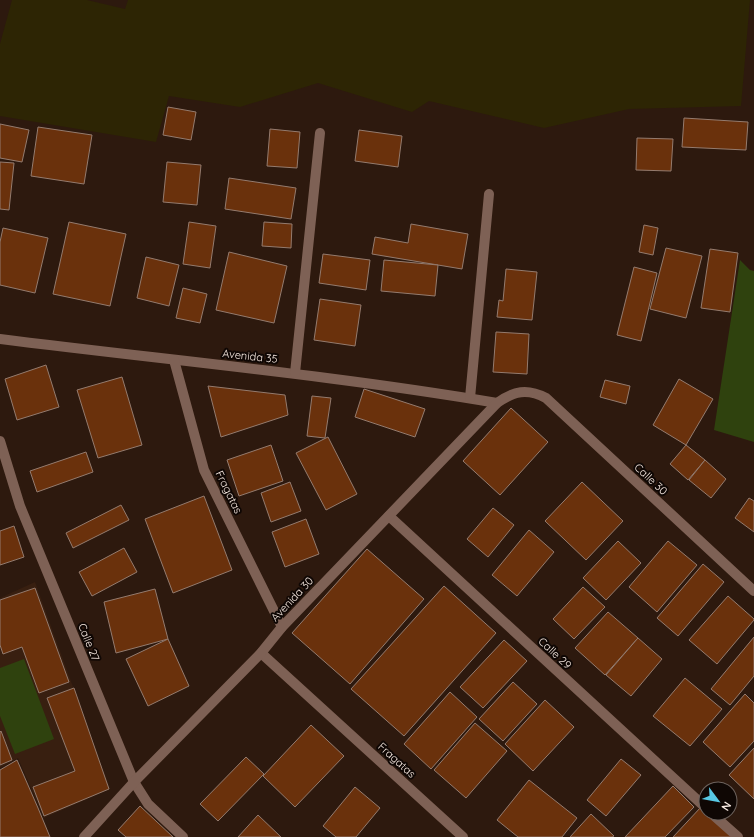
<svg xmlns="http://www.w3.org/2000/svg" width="754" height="837" viewBox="0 0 754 837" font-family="Quicksand,sans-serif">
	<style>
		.built { fill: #381f10 }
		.green { fill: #2f420e }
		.sand { fill: #2d2504 }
		.building { fill: #6a310c; stroke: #947b6e }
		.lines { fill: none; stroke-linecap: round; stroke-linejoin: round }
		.minor { stroke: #7e6155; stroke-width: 10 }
		.labels { text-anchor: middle; stroke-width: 4; stroke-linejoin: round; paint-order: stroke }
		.street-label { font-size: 11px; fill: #faece4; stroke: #0f0704 }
	</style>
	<rect width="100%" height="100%" fill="#2d190e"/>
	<polygon class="built" points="35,582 110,789 44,818 18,758 0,768 0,598"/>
	<g class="green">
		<polygon points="740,260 750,270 754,271 754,442 714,430"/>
		<polygon points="24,659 54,739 15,754 0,716 0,668"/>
	</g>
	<polygon class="sand" points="12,0 87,0 125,9 128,0 750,0 741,106 629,109 544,128 429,101 412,112 318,83 240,107 169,96 156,142 0,116 0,44"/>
	<g class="building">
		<polygon points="168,107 196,112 191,140 163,135"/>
		<polygon points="684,118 748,122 746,150 682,147"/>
		<polygon points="0,124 29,130 22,162 0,158"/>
		<polygon points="38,127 92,135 84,184 31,176"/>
		<polygon points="270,129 300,132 297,168 267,166"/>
		<polygon points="359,130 402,136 398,167 355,161"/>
		<polygon points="637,138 673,139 671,171 636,170"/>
		<polygon points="0,162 14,163 9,210 0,209"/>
		<polygon points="167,162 201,165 197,205 163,202"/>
		<polygon points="229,178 296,188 291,219 225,209"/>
		<polygon points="69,222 126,234 110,306 53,294"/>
		<polygon points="189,222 216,226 210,268 183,264"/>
		<polygon points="264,222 292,224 291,248 262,246"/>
		<polygon points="411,224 468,234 462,269 372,254 375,237 408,243"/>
		<polygon points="644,225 658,228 653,255 639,252"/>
		<polygon points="3,228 48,238 35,293 0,285 0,242"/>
		<polygon points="666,248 702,256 686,318 650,309"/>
		<polygon points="710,249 738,253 730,312 701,308"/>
		<polygon points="229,252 287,266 274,323 216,310"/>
		<polygon points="323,254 370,260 366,290 319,283"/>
		<polygon points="146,257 179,265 169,306 137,298"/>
		<polygon points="384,260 438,265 435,296 381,291"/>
		<polygon points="634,267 657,273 641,341 617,335"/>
		<polygon points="506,269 537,272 532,320 497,317 499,300 503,301"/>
		<polygon points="183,288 207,294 200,323 176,318"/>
		<polygon points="320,299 361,305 355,346 314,340"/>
		<polygon points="496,332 529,334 527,374 493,372"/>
		<polygon points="46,365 59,407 17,420 5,379"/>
		<polygon points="122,377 142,445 98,458 77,390"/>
		<polygon points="679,379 713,399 686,445 653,425"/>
		<polygon points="605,380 630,386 626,404 600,397"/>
		<polygon points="208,386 285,395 288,415 221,437"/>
		<polygon points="364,389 425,409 415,437 355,417"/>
		<polygon points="312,396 331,398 325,438 307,436"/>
		<polygon points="511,408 548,442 500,495 463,461"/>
		<polygon points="328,437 357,494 326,510 296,453"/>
		<polygon points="271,445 283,481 239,496 227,460"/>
		<polygon points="686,445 705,460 688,480 670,464"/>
		<polygon points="86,452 93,472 37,492 30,471"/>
		<polygon points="705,460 726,479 711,498 689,480"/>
		<polygon points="290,482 301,511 271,522 261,493"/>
		<polygon points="582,482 623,521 586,560 545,521"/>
		<polygon points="204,496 232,570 173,593 145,519"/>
		<polygon points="749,498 754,501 754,532 735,518"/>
		<polygon points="121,505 129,520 73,548 66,533"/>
		<polygon points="493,508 514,525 488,557 467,539"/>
		<polygon points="306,519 319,554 285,567 272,532"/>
		<polygon points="14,526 24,557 0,565 0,531"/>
		<polygon points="529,530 554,552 517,596 492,575"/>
		<polygon points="618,541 641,563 606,600 583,578"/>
		<polygon points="668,541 697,565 657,612 629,587"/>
		<polygon points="124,548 137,572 92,596 79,572"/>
		<polygon points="367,549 424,599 350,684 292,633"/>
		<polygon points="703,564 724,582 678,636 657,618"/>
		<polygon points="444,586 496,633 404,736 351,689"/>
		<polygon points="583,587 605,607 574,639 553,619"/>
		<polygon points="35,588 69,682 39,693 22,647 3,654 0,645 0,600"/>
		<polygon points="155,589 168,639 116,653 104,602"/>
		<polygon points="728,596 754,619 754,620 717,664 689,640"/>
		<polygon points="608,612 638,638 605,675 575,648"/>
		<polygon points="754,637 754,676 730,705 711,689"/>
		<polygon points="638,638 662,659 631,696 606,675"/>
		<polygon points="168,639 189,686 148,706 126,659"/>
		<polygon points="504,640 527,661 483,708 460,687"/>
		<polygon points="685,678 722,709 690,746 653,716"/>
		<polygon points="513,682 537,704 503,741 479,719"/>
		<polygon points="74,688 109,789 44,816 33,787 75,771 47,698"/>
		<polygon points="450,692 477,717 431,769 404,744"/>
		<polygon points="745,694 754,703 754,741 730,767 703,742"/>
		<polygon points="545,700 574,727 533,771 505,744"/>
		<polygon points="475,723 507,751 466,798 434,770"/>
		<polygon points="311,725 344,756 295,807 263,776"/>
		<polygon points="1,731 12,760 0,765 0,732"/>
		<polygon points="754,748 754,799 729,775"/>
		<polygon points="246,757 264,774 218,821 200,804"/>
		<polygon points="621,759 641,775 606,816 587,800"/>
		<polygon points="17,760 38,808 50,837 0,837 0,770"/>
		<polygon points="529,780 577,818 562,837 518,837 497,820"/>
		<polygon points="673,786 694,807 665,837 625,837"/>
		<polygon points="355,787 380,808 356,837 336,837 323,826"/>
		<polygon points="140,806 173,837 126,837 118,830"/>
		<polygon points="701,807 706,813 733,837 673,837"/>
		<polygon points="591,814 614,836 612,837 570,837"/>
		<polygon points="258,815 281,837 238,837"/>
	</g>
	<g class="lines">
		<g class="minor">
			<path d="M0 339C166 360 332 375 497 403"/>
			<polyline points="174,360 204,470 282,627"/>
			<polyline points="295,373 320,133"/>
			<polyline points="470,398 489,194"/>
			<polyline points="0,441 20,506 134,782 148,804 183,837"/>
			<polyline points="389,516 706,808"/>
			<polyline points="261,653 463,837"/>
			<polyline points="711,813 738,837"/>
			<path d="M84 837 134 782 261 653 282 627 497 403C514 391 527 388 546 398L754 591"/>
		</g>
	</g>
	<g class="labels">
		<g class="street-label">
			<text transform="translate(250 356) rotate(6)" y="4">Avenida 35</text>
			<text transform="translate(651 479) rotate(43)" y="4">Calle 30</text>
			<text transform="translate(229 492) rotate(64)" y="4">Fragatas</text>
			<text transform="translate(292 599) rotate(-47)" y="4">Avenida 30</text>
			<text transform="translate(89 642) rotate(68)" y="4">Calle 27</text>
			<text transform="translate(555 653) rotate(43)" y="4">Calle 29</text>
			<text transform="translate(397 760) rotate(42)" y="4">Fragatas</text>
		</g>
	</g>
	<g transform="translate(718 801) rotate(122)"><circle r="19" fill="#0f0704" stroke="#6d635e"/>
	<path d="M0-3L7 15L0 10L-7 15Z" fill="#58c8e4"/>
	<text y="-6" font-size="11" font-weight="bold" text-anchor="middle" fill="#faece4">N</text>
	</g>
</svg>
